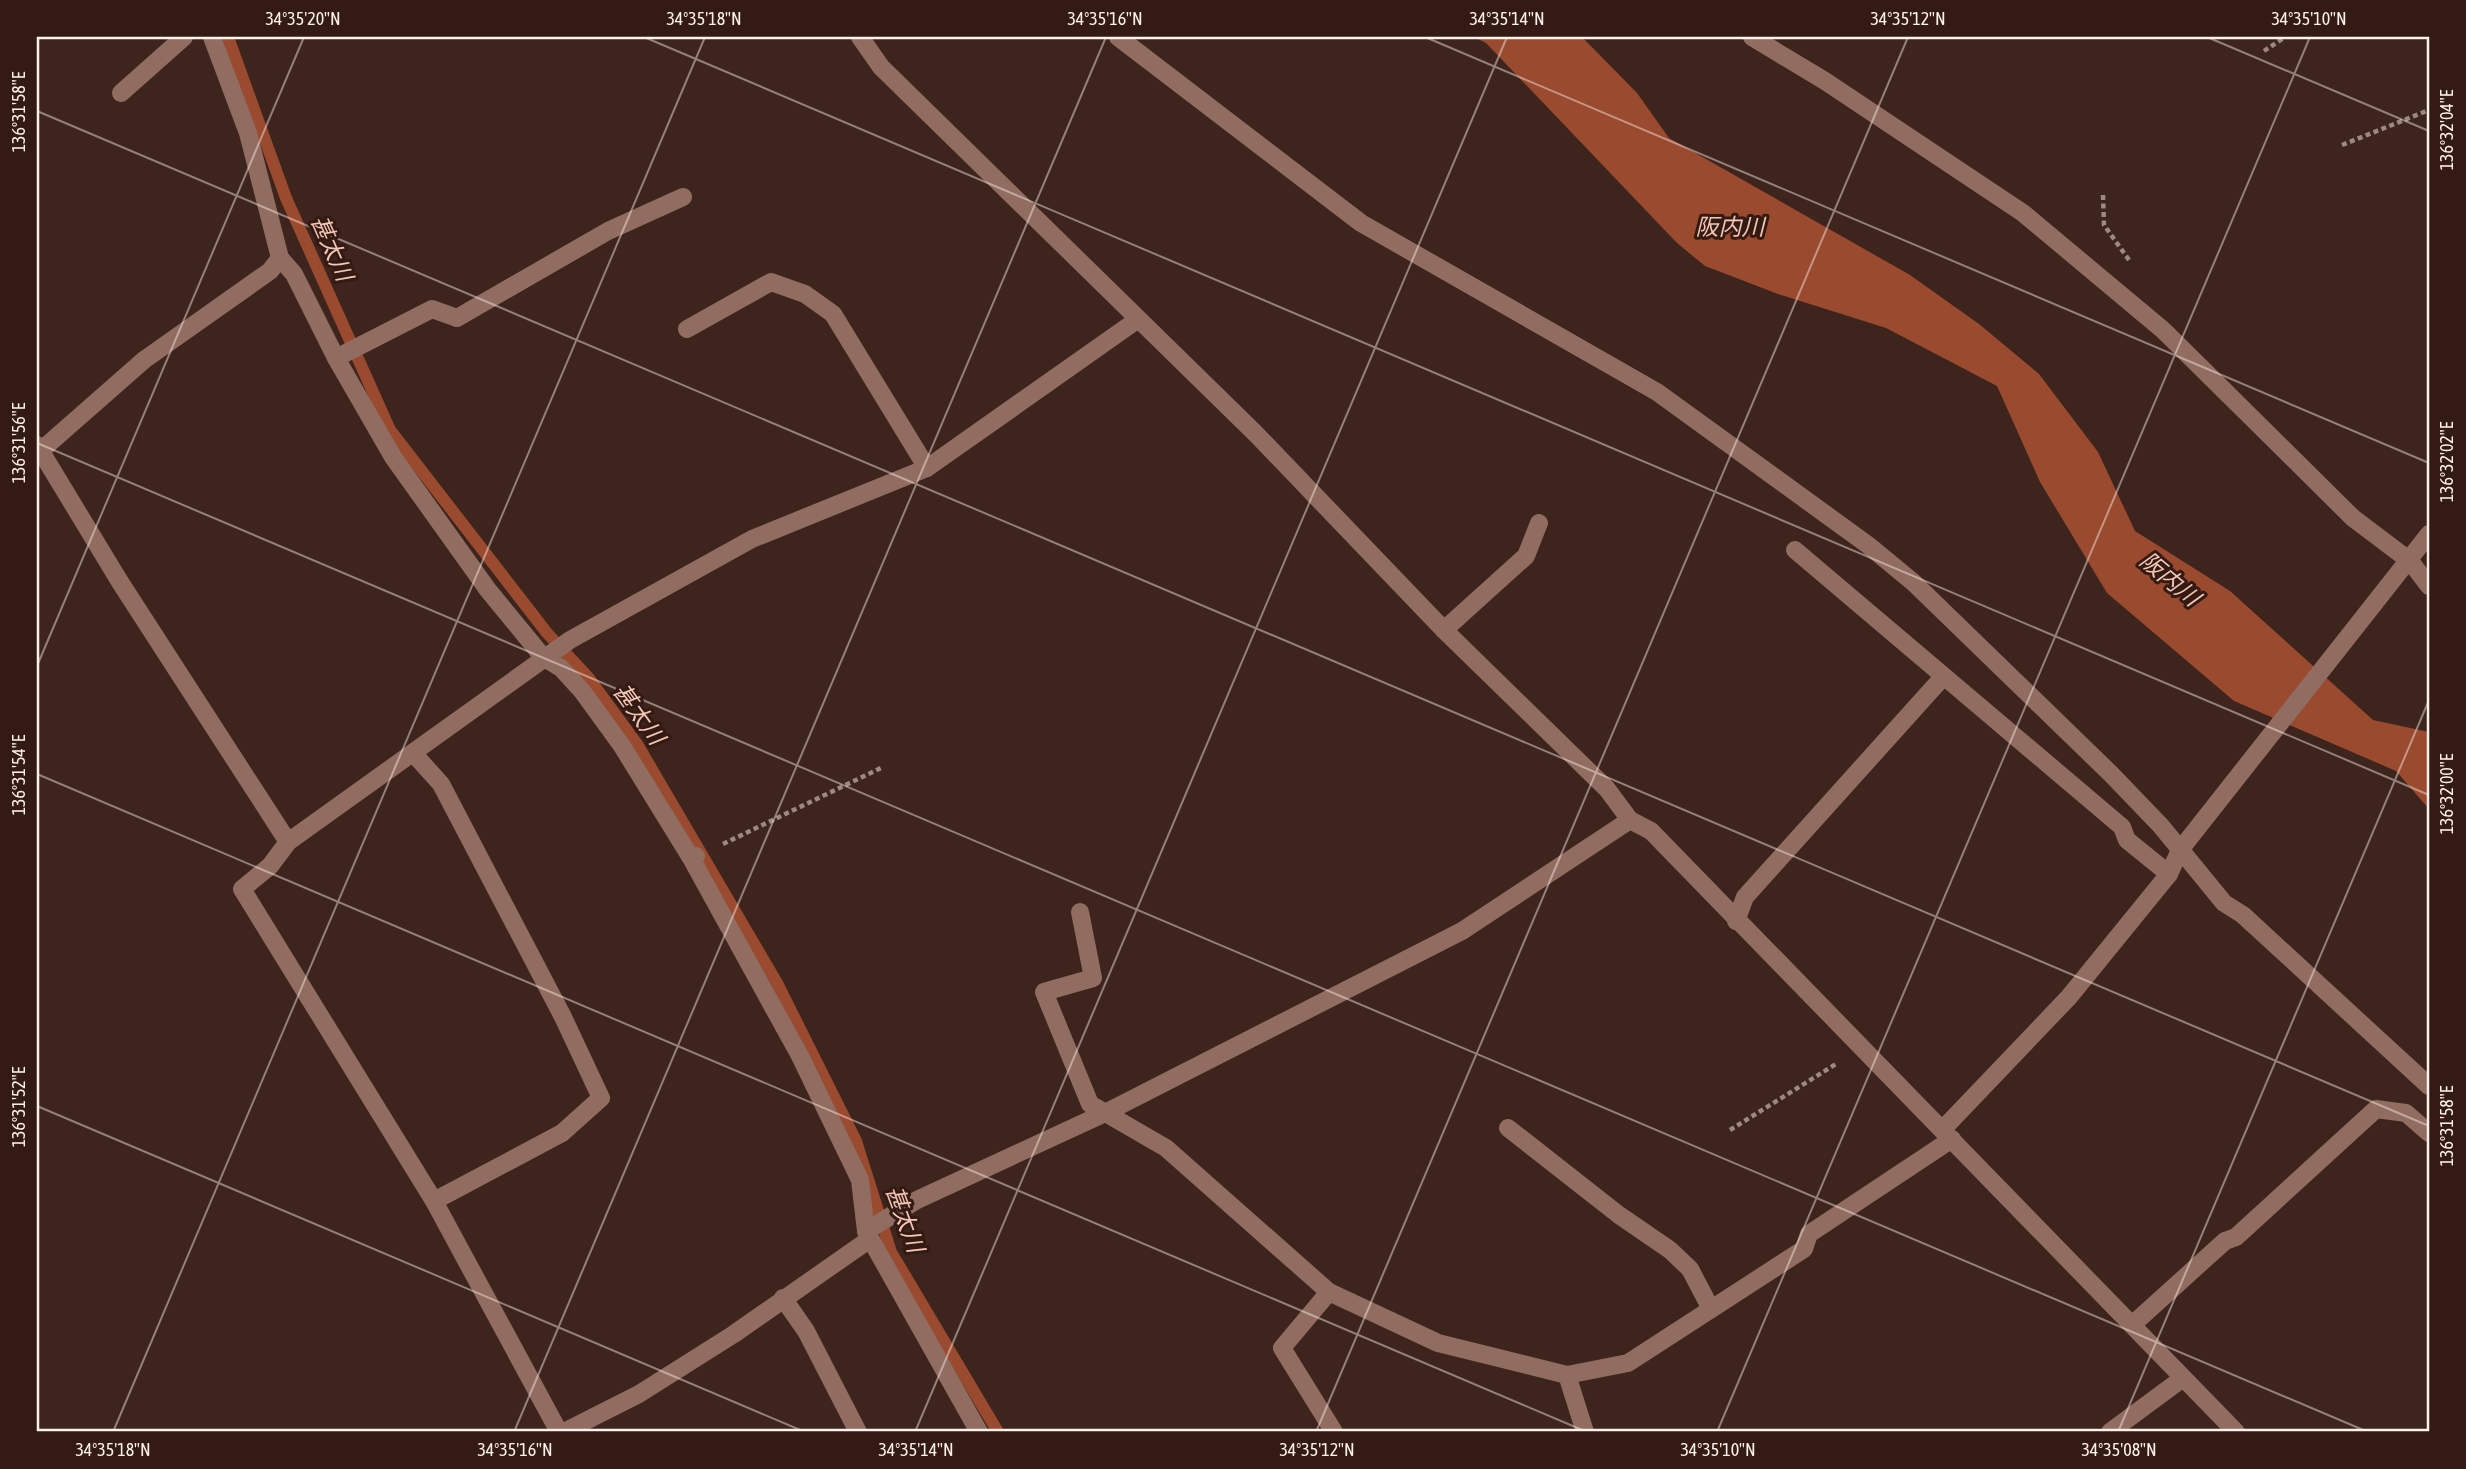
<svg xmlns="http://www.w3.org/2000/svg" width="2466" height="1469" viewBox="0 0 2466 1469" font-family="'Asap Condensed','Noto Sans JP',sans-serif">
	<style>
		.water { fill: #9a4a2f }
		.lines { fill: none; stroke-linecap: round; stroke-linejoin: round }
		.stream { stroke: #9a4a2f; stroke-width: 12 }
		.path { stroke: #9c8982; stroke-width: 4.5; stroke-dasharray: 5 3.5; stroke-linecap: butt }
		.minor { stroke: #916c60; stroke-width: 18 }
		.ticks { fill: none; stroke: #fff1ec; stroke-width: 2; stroke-opacity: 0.45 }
		.labels { text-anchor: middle; stroke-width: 6; stroke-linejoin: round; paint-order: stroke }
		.water-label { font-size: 23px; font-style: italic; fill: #f4c6b6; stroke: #331a12 }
		.neatline { fill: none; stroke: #fff1ec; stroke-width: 2.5 }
		.ticks-label { font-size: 18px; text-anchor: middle; fill: #fff1ec }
	</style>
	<rect width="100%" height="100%" fill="#3d241c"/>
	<polygon class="water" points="1474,37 1582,37 1637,93 1669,138 1910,275 1979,324 2039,374 2098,452 2135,531 2230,591 2373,720 2429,732 2429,809 2396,771 2234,701 2107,593 2040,482 1997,386 1886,328 1778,294 1705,266 1677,243 1486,43"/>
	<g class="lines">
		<polyline class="stream" points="228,37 286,198 390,430 547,633 588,677 637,744 777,983 856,1141 891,1252 998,1432"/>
		<g class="path">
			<polyline points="2264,51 2285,37"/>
			<polyline points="2342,145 2429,110"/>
			<polyline points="2103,195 2104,225 2129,260"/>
			<polyline points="723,844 883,767"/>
			<polyline points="1730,1130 1836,1064"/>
		</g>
		<g class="minor">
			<polyline points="212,37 248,133 280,258 294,274 336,358"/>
			<polyline points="860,37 881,67 1256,434 1444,630 1607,789 1630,820 1651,831 2236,1432"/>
			<polyline points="1118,37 1361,223 1657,392 1868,545 1914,583 2111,774 2161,826 2224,903 2243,915 2429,1086"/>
			<polyline points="1752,37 1825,81 2023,213 2163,330 2353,518 2410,561 2429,586"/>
			<polyline points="121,93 184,37"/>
			<polyline points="683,197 608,231 457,318 432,309 336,358 393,457 488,590 543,657 561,668 582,691 622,746 691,858"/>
			<polyline points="687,329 771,282 805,294 833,314 927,468"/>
			<polyline points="37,445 120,582 288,842"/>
			<polyline points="37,454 144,360 270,271 280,258"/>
			<polyline points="1795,550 2122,827 2127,840 2169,874"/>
			<polyline points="1444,630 1526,556 1539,523"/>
			<polyline points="413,753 441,784 563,1017 601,1098 562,1133 434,1201"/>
			<polyline points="696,856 691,858 800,1056 860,1180 866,1231 979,1432"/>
			<polyline points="1080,912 1093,978 1044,992 1090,1104 1166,1148 1329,1292 1438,1343 1567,1375 1585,1432"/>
			<polyline points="1736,921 1745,897 1943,677"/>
			<polyline points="1508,1128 1619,1215 1670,1250 1690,1269 1711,1309"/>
			<polyline points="1943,1129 2069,997 2169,874 2180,850 2429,534"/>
			<polyline points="866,1231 917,1200 1105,1113 1462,931 1630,820"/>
			<polyline points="1329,1292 1282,1348 1334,1432"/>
			<polyline points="783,1298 806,1331 858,1432"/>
			<polyline points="2132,1325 2225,1241 2236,1237 2376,1109 2406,1113 2429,1133"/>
			<polyline points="1567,1375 1628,1363 1804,1249 1809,1234 1952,1139"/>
			<polyline points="559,1432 434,1201 242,889 270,866 288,842 570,640 752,539 927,468 1137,320"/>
			<polyline points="564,1432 639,1394 734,1334 870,1239"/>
			<polyline points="2110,1432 2183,1378"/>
		</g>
	</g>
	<path class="ticks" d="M644 37 2429 795M1425 37 2429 463M2207 37 2429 131M37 111 2429 1126M37 443 2368 1432M37 666 304 37M37 774 1587 1432M37 1106 805 1432M113 1432 705 37M514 1432 1106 37M915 1432 1507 37M1316 1432 1908 37M1717 1432 2310 37M2118 1432 2429 700"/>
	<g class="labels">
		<g class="water-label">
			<text x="1730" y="235">阪内川</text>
			<text transform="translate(332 248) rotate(66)" y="8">甚太川</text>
			<text transform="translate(2170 579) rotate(40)" y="8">阪内川</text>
			<text transform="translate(639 714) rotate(54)" y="8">甚太川</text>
			<text transform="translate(905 1219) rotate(70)" y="8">甚太川</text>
		</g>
	</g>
	<rect width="2466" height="1469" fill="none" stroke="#331a12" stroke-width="77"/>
	<rect x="38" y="38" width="2390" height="1392" class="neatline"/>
	<g class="ticks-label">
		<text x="303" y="25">34°35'20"N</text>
		<text x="704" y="25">34°35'18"N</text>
		<text x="1105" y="25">34°35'16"N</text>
		<text x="1507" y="25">34°35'14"N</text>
		<text x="1908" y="25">34°35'12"N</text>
		<text x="2309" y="25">34°35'10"N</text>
		<text transform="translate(19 112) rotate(-90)" y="6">136°31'58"E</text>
		<text transform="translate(2447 130) rotate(-90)" y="6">136°32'04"E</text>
		<text transform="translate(19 443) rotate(-90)" y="6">136°31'56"E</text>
		<text transform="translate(2447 462) rotate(-90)" y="6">136°32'02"E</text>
		<text transform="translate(19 775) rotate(-90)" y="6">136°31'54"E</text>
		<text transform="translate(2447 794) rotate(-90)" y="6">136°32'00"E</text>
		<text transform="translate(19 1107) rotate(-90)" y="6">136°31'52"E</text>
		<text transform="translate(2447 1126) rotate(-90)" y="6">136°31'58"E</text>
		<text x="113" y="1456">34°35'18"N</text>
		<text x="515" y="1456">34°35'16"N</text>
		<text x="916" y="1456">34°35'14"N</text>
		<text x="1317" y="1456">34°35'12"N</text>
		<text x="1718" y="1456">34°35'10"N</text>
		<text x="2119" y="1456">34°35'08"N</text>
	</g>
</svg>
